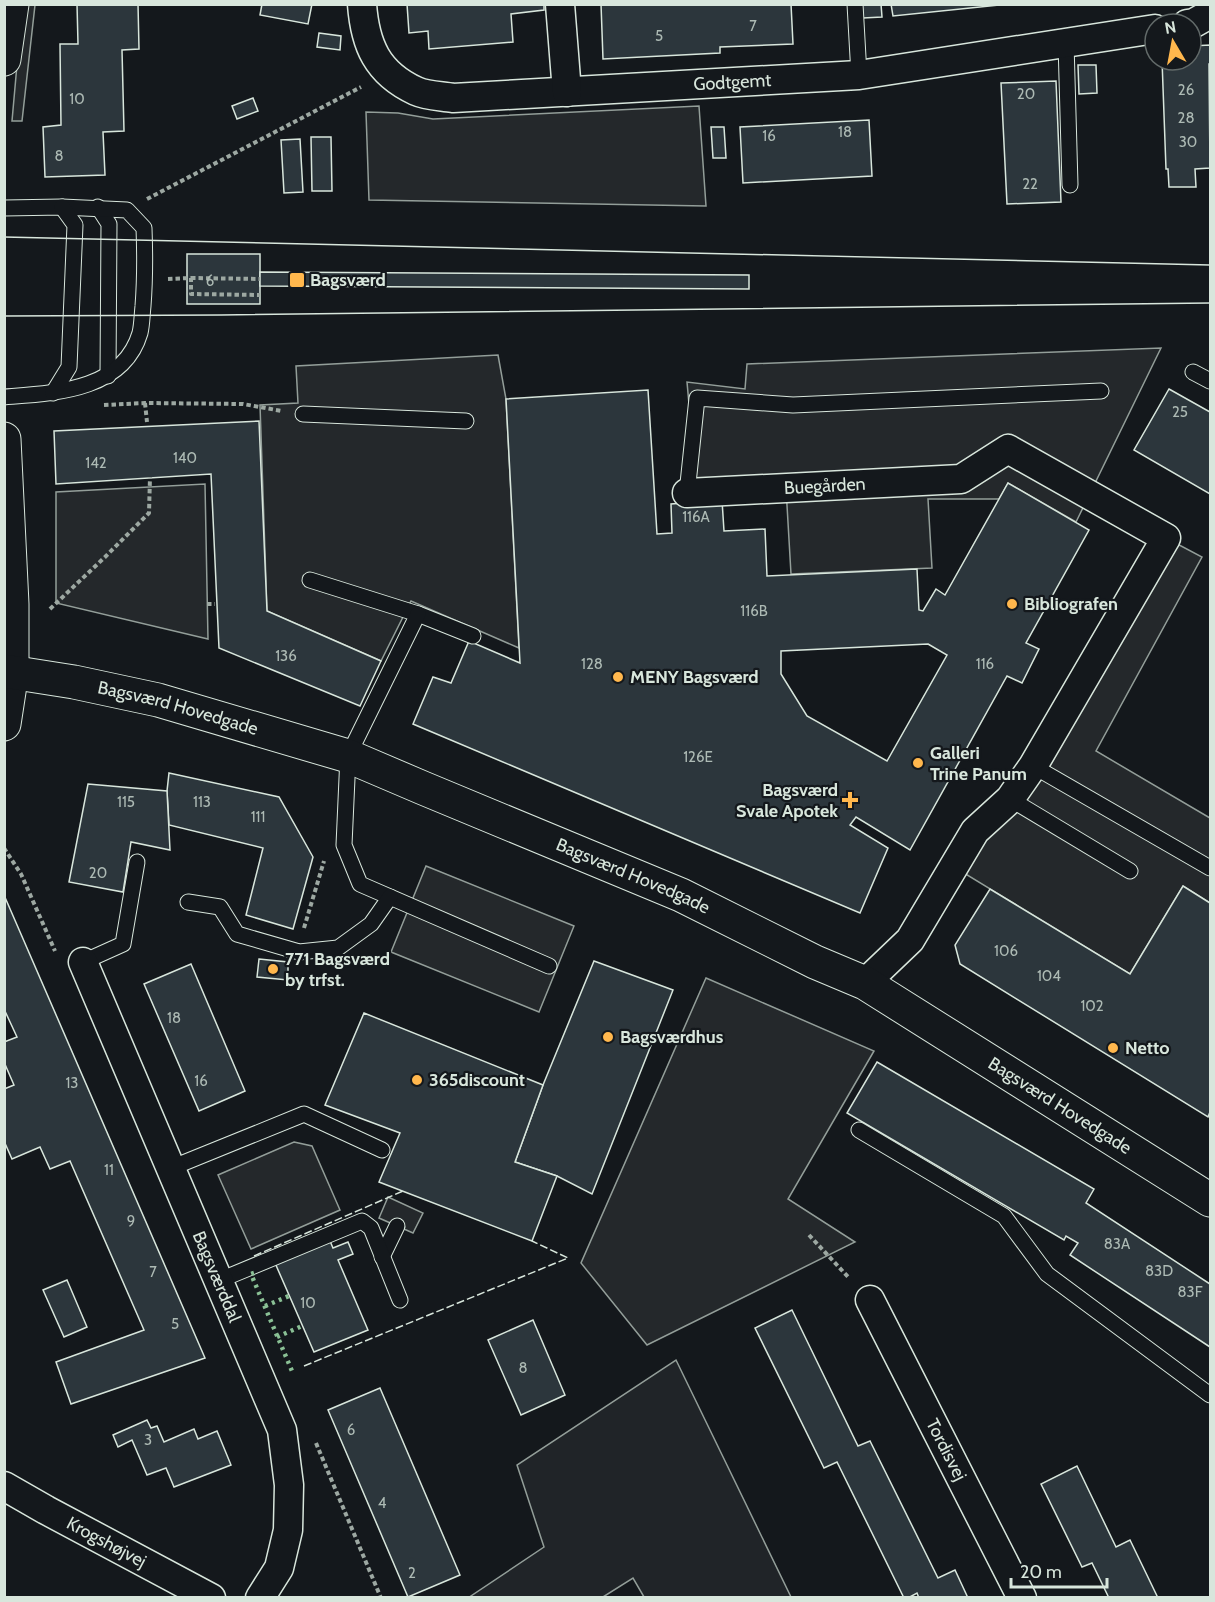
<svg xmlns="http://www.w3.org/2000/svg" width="1215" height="1602" viewBox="0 0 1215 1602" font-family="Cabin,sans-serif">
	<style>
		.green { fill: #202428; stroke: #939e99; stroke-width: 1.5 }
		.parking { fill: #24282b; stroke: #939e99; stroke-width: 1.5 }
		.building { fill: #2c363c; stroke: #d8e6dc; stroke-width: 1.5; fill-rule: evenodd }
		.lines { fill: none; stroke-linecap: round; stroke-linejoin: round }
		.service-casing { stroke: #d8e6dc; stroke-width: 17 }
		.minor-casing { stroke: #d8e6dc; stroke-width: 31 }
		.tertiary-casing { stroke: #d8e6dc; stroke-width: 35 }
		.path { stroke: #9da8a2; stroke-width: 4; stroke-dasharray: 4.5 3; stroke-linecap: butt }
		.service { stroke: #14181c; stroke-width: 15 }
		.minor { stroke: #14181c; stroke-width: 28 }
		.tertiary { stroke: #14181c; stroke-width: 33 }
		.tram { stroke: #d8e6dc; stroke-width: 1.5 }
		.hedge { stroke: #8ac095; stroke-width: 4.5; stroke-dasharray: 3 4.5; stroke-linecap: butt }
		.fence { stroke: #d8e6dc; stroke-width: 1.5; stroke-dasharray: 8 3; stroke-linecap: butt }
		.poi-dot { fill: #ffb74d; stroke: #14181c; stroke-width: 2 }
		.labels { text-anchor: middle; stroke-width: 4.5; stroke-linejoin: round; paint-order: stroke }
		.number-label { font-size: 15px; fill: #adbab4 }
		.street-label { font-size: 18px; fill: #d8e6dc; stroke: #14181c }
		.poi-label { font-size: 18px; font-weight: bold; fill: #d8e6dc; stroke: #14181c; text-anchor: start }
	</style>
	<rect width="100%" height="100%" fill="#14181c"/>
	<polygon class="green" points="676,1360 791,1597 644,1597 633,1578 603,1597 468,1598 544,1547 517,1465"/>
	<g class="parking">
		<polygon points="24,5 35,5 22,121 12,121 20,31"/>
		<polygon points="699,106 706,206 369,200 366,112 398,113 433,119"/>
		<polygon points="1161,348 1076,522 1008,483 999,499 928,499 932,568 791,574 786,488 697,493 687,382 745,389 747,364"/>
		<polygon points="498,355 506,399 519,648 411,601 381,661 267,611 260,405 298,403 296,366"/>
		<polygon points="205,484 208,639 56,603 56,492"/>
		<polygon points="1166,538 1202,557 1096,751 1210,818 1210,903 1183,886 1130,974 954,867"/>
		<polygon points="426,866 574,926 539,1012 391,952"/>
		<polygon points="706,978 874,1051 788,1199 855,1242 647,1345 581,1263"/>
		<polygon points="294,1142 312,1146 340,1210 251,1249 218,1175"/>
		<polygon points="388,1197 423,1213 413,1233 379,1218"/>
	</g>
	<g class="building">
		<polygon points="77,4 138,4 139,49 122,50 124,131 103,132 105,175 45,177 43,127 61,125 60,44 78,44"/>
		<polygon points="262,4 312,4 308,24 260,15"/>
		<polygon points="407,4 544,4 544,10 511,14 513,42 429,49 428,31 409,33"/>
		<polygon points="601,4 791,4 793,44 720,47 720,53 603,59"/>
		<polygon points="862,4 881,4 882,17 863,18"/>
		<polygon points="891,4 1009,4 893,16"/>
		<polygon points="319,33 341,36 340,50 317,47"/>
		<polygon points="1210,45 1210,64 1209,64 1210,168 1195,169 1196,187 1169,187 1168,169 1166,169 1162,60 1191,60 1191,46"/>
		<polygon points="1078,65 1096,65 1097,93 1079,94"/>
		<polygon points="1056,81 1061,202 1007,204 1001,83"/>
		<polygon points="253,98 258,111 237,119 232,106"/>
		<polygon points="869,120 872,176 743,183 740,127"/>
		<polygon points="711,127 724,127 726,158 713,158"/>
		<polygon points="311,137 331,137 332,191 312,191"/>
		<polygon points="300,139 303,192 284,193 281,140"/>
		<rect x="187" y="254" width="73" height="50"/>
		<polygon points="260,272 749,275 749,289 260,286"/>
		<polygon points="1169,389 1210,412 1210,494 1134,450"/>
		<path d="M648 390 657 534 672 533 671 504 722 500 724 531 765 529 767 576 917 569 919 610 923 611 936 589 945 595 1008 483 1089 530 1026 643 1039 649 1022 683 1007 676 910 850 856 817 850 825 888 848 860 913 413 724 433 677 451 683 469 641 520 663 506 399ZM928 644 947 655 887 761 807 716 781 674V651Z"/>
		<polygon points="259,421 267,611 381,661 360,706 219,648 211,474 56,484 54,431"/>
		<polygon points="169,773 279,797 313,857 293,929 246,915 263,848 169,825 167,791"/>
		<polygon points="88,784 167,791 170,850 131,842 123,892 69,882"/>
		<polygon points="1183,886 1210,903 1210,1112 1208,1117 960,964 955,945 990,889 1130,974"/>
		<polygon points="4,895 205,1358 71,1404 56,1362 144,1330 70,1161 50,1169 40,1147 12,1159 4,1141 4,1089 14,1085 4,1062 4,1042 17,1037 4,1009"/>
		<polygon points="259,959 288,962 288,980 257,977"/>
		<polygon points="594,961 673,990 592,1194 557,1176 515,1162 543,1085"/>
		<polygon points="191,964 245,1091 199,1111 144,984"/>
		<polygon points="364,1013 543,1085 515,1162 557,1176 532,1241 379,1182 400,1133 325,1105"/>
		<polygon points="877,1062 1094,1189 1086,1203 1210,1284 1210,1347 1070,1255 1078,1243 1066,1236 1064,1240 847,1113"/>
		<polygon points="330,1241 333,1248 348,1242 353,1254 338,1260 368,1330 314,1352 275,1263"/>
		<polygon points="67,1280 87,1327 64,1337 43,1290"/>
		<polygon points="792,1310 858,1446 870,1441 938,1578 955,1570 968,1598 919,1598 917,1593 908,1598 904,1598 837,1462 824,1468 755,1328"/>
		<polygon points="533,1320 565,1395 521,1415 488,1340"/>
		<polygon points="380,1388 460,1575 408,1597 328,1410"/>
		<polygon points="147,1420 151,1428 157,1426 164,1442 194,1429 198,1439 217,1431 231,1465 174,1487 166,1468 147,1475 132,1440 118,1447 113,1435"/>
		<polygon points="1077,1466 1116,1547 1130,1540 1158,1598 1109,1598 1092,1563 1082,1567 1041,1484"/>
	</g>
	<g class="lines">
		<defs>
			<g id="service">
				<polyline points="855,4 859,75"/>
				<polyline points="1066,43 1070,185"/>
				<polyline points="98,207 109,224 108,376"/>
				<path d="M4 208 62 207 127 210 144 228C145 254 145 280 143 306 142 315 142 325 140 333 123 391 54 393 4 397"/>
				<polyline points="1193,372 1210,381"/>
				<polyline points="53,393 69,367 75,225 62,207"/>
				<polyline points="303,414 466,421"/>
				<polyline points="687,493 697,398 793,405 1101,391"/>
				<polyline points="310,580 418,614 473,636"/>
				<polyline points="418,614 348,756 344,845 360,884 549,966"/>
				<polyline points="1033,766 1210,868"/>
				<polyline points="1010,799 1130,871"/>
				<polyline points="188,902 220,907 237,934 299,952 338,948 371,924 390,897"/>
				<polyline points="83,962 123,944 137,862"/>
				<polyline points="859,1130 1004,1216 1047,1274 1210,1395"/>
				<polyline points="171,1168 304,1114 382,1150"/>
				<polyline points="382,1257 397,1226"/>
				<polyline points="220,1280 362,1221 371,1228 400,1300"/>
			</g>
			<g id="minor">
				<path id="s1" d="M362 4C365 45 377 73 416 91 427 96 442 96 453 98L859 75 1155 29"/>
				<polyline points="560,4 567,92"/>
				<polyline points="1187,24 1194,23 1210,14"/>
				<path id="s2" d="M687 493 961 479 1008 449 1166 538 1033 766 1010 799 975 831 910 940 865 983"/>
				<path id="s3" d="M83 962 282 1430 289 1485 288 1530 279 1568 260 1598"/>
				<path id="s4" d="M870 1300 1022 1598"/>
				<path id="s5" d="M4 1486 46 1510 211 1598"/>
			</g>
			<g id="tertiary">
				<polyline points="4,59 12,4"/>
				<polyline points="4,439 12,604 12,672 4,724"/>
				<path id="s6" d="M4 671 74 682 158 700 348 756 423 788 681 895 815 962 865 983 1210 1200"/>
			</g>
		</defs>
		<use href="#service" class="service-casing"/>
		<use href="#minor" class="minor-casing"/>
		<use href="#tertiary" class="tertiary-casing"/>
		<g class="path">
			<polyline points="147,199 361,87"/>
			<polyline points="191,278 260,279"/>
			<polyline points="168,279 191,278 191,294 260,295"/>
			<polyline points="145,403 147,422"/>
			<polyline points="104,405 145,403 243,404 282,411"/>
			<polyline points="207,604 215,604"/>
			<polyline points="50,609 105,557 149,513 150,477"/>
			<polyline points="4,848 21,874 55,951"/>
			<polyline points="304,928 324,861"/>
			<polyline points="809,1235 849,1278"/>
			<polyline points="316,1443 381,1598"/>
		</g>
		<use href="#service" class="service"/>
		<use href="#minor" class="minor"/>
		<use href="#tertiary" class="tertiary"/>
		<g class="tram">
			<polyline points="4,237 1210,265"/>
			<polyline points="4,316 221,315 1210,303"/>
		</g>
		<g class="hedge">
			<polyline points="254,1273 251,1274 292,1371"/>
			<polyline points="265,1306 289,1296"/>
			<polyline points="277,1337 302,1326"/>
		</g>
		<g class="fence">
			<polyline points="254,1256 403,1191"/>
			<polyline points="304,1366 568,1258 532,1241"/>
		</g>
	</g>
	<g class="poi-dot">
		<rect x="289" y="272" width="16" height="16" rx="3"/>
		<circle cx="1012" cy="604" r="6"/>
		<circle cx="618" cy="677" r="6"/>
		<circle cx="918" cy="763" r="6"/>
		<path d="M847 791h6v6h6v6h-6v6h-6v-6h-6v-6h6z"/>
		<circle cx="273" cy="969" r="6"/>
		<circle cx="608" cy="1037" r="6"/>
		<circle cx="1113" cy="1048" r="6"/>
		<circle cx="417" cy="1080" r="6"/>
	</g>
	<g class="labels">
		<g class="number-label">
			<text x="753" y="31">7</text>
			<text x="659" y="41">5</text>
			<text x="1186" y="95">26</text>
			<text x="1026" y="99">20</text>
			<text x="77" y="104">10</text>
			<text x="1186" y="123">28</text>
			<text x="845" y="137">18</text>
			<text x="769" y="141">16</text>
			<text x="1188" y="147">30</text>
			<text x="59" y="161">8</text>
			<text x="1030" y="189">22</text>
			<text x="210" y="286">6</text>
			<text x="1180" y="417">25</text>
			<text x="185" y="463">140</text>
			<text x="96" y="468">142</text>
			<text x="696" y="522">116A</text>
			<text x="754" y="616">116B</text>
			<text x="286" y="661">136</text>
			<text x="592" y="669">128</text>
			<text x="985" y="669">116</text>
			<text x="698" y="762">126E</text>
			<text x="126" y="807">115</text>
			<text x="202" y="807">113</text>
			<text x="258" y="822">111</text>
			<text x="98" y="878">20</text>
			<text x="1006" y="956">106</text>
			<text x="1049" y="981">104</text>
			<text x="1092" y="1011">102</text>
			<text x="174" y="1023">18</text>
			<text x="201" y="1086">16</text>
			<text x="72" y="1088">13</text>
			<text x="109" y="1175">11</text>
			<text x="131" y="1226">9</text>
			<text x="1117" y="1249">83A</text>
			<text x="1159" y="1276">83D</text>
			<text x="153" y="1277">7</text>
			<text x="1190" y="1297">83F</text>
			<text x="308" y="1308">10</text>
			<text x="175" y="1329">5</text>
			<text x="523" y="1373">8</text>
			<text x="351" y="1435">6</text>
			<text x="148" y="1445">3</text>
			<text x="382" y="1508">4</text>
			<text x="412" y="1578">2</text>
		</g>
		<g class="street-label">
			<text dy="6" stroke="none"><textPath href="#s1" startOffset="426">Godtgemt</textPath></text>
			<text dy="6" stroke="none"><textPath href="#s2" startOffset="138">Buegården</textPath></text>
			<text dy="6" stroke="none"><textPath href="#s6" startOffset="178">Bagsværd Hovedgade</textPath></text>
			<text dy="6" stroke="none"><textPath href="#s6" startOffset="664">Bagsværd Hovedgade</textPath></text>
			<text dy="6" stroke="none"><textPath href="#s6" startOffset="1150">Bagsværd Hovedgade</textPath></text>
			<text dy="6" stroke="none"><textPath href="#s3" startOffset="342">Bagsværddal</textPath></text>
			<text dy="6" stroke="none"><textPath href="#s4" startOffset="168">Tordisvej</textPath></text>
			<text dy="6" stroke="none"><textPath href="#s5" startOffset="117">Krogshøjvej</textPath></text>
		</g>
		<g class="poi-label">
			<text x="310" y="286">Bagsværd</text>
			<text x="1024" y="610">Bibliografen</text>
			<text x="630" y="683">MENY Bagsværd</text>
			<text x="930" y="759">Galleri<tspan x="930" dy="21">Trine Panum</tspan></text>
			<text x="838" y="796" text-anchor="end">Bagsværd<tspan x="838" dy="21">Svale Apotek</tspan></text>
			<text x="285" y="965">771 Bagsværd<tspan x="285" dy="21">by trfst.</tspan></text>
			<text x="620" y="1043">Bagsværdhus</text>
			<text x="1125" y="1054">Netto</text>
			<text x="429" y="1086">365discount</text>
		</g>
	</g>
	<rect width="1215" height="1602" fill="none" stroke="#d8e6dc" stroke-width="12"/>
	<g transform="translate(1173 42) rotate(350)"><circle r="28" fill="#14181c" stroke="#626a69" stroke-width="1.5"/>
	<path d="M0-4.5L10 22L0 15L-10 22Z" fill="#ffb74d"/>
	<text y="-9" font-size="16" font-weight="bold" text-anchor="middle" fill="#d8e6dc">N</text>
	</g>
	<path d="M1011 1578v9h96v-9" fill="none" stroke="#d8e6dc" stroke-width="3"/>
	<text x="1020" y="1578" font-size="18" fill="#d8e6dc" stroke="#14181c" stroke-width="4.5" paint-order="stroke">20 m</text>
</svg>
